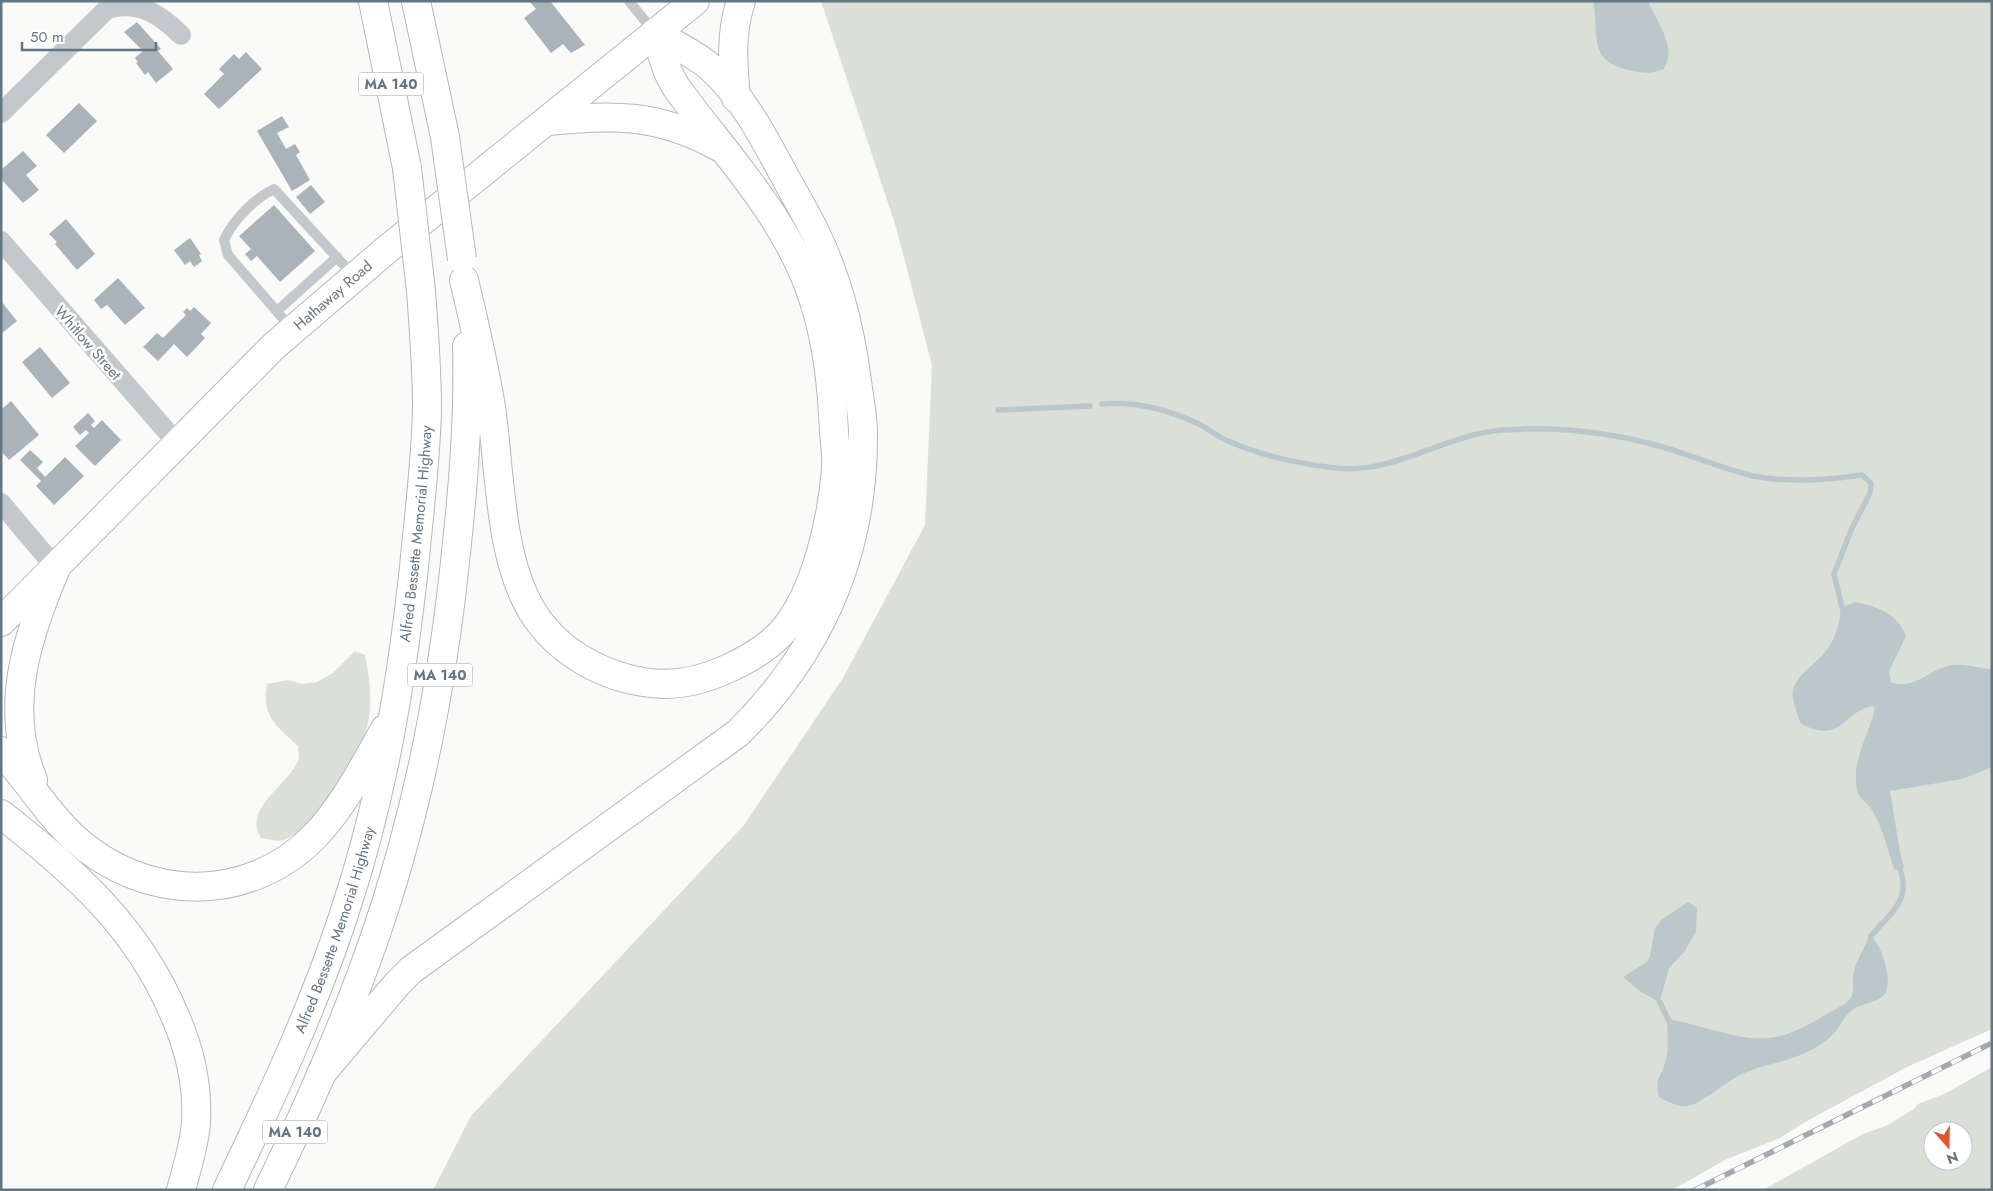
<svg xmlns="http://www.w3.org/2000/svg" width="1993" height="1191" viewBox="0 0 1993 1191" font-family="Jost,sans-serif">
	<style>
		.green { fill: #dadfd7; fill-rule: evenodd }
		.water { fill: #bbc7cb }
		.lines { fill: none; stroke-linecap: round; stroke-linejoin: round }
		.stream { stroke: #bbc7cb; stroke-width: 5.5 }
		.building { fill: #aab3b9 }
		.secondary-casing { stroke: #b3babf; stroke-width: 30 }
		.motorway-casing { stroke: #b4b9bd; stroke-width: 30 }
		.service { stroke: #c3c8cc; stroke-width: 10 }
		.minor { stroke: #c3c8cc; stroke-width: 20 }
		.secondary { stroke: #fff; stroke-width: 28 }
		.motorway { stroke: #fff; stroke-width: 28 }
		.rail-casing { stroke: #a2aab0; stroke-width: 5.5 }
		.rail { stroke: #fff; stroke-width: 4; stroke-dasharray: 11; stroke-linecap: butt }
		.motorway-bridge-casing { stroke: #b4b9bd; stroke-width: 30; stroke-linecap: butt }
		.motorway-bridge { stroke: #fff; stroke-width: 28 }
		.labels { text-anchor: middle; stroke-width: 5; stroke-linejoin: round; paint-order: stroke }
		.shield { fill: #fff; stroke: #939fa8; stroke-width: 1 }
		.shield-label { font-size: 14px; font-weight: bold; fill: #657683 }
		.street-label { font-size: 15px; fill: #657683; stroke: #fff }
	</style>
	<rect width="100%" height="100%" fill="#fafaf8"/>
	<g class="green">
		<polygon points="821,1 1992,1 1992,1029 1907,1067 1805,1122 1780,1138 1727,1159 1672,1190 433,1190 471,1116 744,825 843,678 925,525 932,365 896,227"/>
		<path d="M355 651 365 655C369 676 373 702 368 723 359 761 323 828 283 840 276 842 268 839 261 838 242 809 288 785 298 761 300 757 298 751 298 746 276 725 261 716 267 684L288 680 302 684 317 682 333 673Z"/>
		<path d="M1992 1067V1190H1763L1863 1134 1886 1126 1914 1109 1918 1104 1944 1094ZM1933 1131H1963V1161H1933Z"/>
	</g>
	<g class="water">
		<path d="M1593 1H1648C1656 21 1678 47 1664 69 1654 74 1644 73 1633 71 1586 62 1600 36 1593 1Z"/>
		<path d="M1855 602C1877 606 1898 614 1906 636L1889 671 1891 682C1913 692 1932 667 1953 665 1965 664 1980 668 1992 670V767L1962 779 1890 791 1900 852 1904 867 1901 870 1894 869C1888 850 1883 828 1872 810 1865 799 1857 800 1856 782 1854 755 1870 733 1875 708L1872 706C1840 714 1842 744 1801 724 1798 715 1791 700 1793 690 1798 673 1815 665 1825 652 1835 641 1840 622 1841 608Z"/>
		<polygon points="1688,902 1697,908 1696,931 1685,951 1669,968 1661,997 1656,1000 1641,992 1623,977 1647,962 1650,956 1655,929 1660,921"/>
		<path d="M1871 936C1882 945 1895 985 1883 996 1875 1004 1861 1003 1852 1010 1845 1015 1841 1024 1836 1031 1828 1041 1816 1048 1805 1053 1782 1064 1755 1065 1733 1079 1723 1085 1698 1105 1688 1106 1678 1108 1667 1101 1659 1097 1654 1076 1661 1079 1665 1063 1669 1049 1668 1036 1667 1023L1670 1020C1702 1024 1736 1041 1768 1038 1795 1036 1822 1016 1845 1004 1859 991 1850 987 1854 971 1856 961 1864 949 1868 938Z"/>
	</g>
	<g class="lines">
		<g class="stream">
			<path d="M1102 404C1138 401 1169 410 1201 425 1210 430 1218 437 1228 441 1260 455 1300 464 1335 468 1394 475 1445 434 1503 430 1558 426 1614 433 1666 448 1695 457 1724 469 1753 476 1790 483 1826 480 1862 475L1871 483 1870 493 1852 528 1834 574 1844 615"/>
			<polyline points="998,410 1090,406"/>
			<path d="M1871 936C1893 910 1913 900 1898 863"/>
			<polyline points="1658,999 1669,1021"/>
		</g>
	</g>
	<g class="building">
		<polygon points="529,1 550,1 585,45 571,53 563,44 551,53 524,18 536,9"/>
		<polygon points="137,22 161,49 158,51 173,69 156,83 148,72 145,75 136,63 138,62 135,58 143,51 124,32"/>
		<polygon points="246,52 262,69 219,109 204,94 224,74 219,69 234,54 239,59"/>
		<polygon points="79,103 97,121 64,153 46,135"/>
		<polygon points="282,116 289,127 277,133 286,149 295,144 300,152 296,155 310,180 292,191 257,131"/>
		<polygon points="23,151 37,166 26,175 39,190 23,203 1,179 1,170"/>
		<polygon points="311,185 325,202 310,214 296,197"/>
		<polygon points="274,205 315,251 280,282 257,256 251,261 245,254 251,249 239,236"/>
		<polygon points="66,219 95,254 77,270 55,244 57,242 49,234"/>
		<polygon points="190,238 201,254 199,255 202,261 194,267 190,261 185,265 174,250"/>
		<polygon points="118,278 145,308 125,325 107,305 101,309 94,300"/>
		<polygon points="1,301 17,321 1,334"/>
		<polygon points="194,307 211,323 201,334 205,338 187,357 174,344 158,361 143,347 157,333 163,338 186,315 183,312 187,308 190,311"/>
		<polygon points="40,347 70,383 52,398 22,362"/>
		<polygon points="11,401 39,435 9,460 1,451 1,406 3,408"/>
		<polygon points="88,413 95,421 91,425 94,428 102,420 121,440 95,466 75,446 89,433 86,430 80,435 73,427"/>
		<polygon points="30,450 43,462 37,468 45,477 65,457 84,476 54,505 36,486 41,481 20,460"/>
	</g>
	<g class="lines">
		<defs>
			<g id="secondary">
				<path id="s1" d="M1 622 274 346 385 251 695 1"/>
			</g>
			<g id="motorway">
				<polyline points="373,1 407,168"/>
				<polyline points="416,1 445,137"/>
				<path d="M736 98C733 64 730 34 741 1"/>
				<path d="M548 121C612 114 659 114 717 146"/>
				<path d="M464 280C474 322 484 364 491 407 500 469 499 557 532 611 556 650 599 675 643 682 671 687 701 681 727 669 747 660 768 648 783 631 816 593 832 519 836 469 837 457 835 444 834 432 832 388 828 346 815 304 789 219 727 157 676 87L668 72 655 33"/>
				<path d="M1 751C27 779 46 812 74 838 144 901 246 905 314 837 343 807 364 766 385 729"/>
				<path d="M33 780C3 708 27 636 56 568"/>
				<path d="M1 814C75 872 138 927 175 1016 190 1050 198 1086 196 1123 194 1146 187 1168 181 1190"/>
				<path d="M321 1074 397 984 411 970 738 733C822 650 864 552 863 433 863 416 859 398 857 381 851 334 840 288 821 245 812 224 800 204 789 184 767 144 745 98 710 67 694 53 673 44 655 33"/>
				<path id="s2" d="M227 1190C270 1100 313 1009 344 914 382 800 401 687 414 567 419 514 426 461 427 408 427 369 424 330 421 291"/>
				<path d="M268 1190C321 1081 373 959 404 842 431 744 447 644 457 543 464 478 469 412 467 346"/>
			</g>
		</defs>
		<use href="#secondary" class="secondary-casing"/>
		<use href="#motorway" class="motorway-casing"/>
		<g class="service">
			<polyline points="629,1 654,32"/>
			<polyline points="277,311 337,257"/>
			<path d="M293 330 228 255 224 240C234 219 254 199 274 189L353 275"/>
		</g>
		<g class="minor">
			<path d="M1 113 107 9C138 0 160 14 181 35"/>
			<polyline points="1,241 177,443"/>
			<polyline points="1,503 56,568"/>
		</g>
		<use href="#secondary" class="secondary"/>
		<use href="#motorway" class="motorway"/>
		<defs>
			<polyline id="rail" points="1695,1190 1992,1043"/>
		</defs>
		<use href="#rail" class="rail-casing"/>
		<use href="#rail" class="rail"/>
		<defs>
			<g id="motorway-bridge">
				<polyline points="445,137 462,259"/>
				<polyline points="407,168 421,291"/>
			</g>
		</defs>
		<use href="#motorway-bridge" class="motorway-bridge-casing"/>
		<use href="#motorway-bridge" class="motorway-bridge"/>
	</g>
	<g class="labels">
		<g class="shield">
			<rect x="358.5" y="72.5" width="65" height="23" rx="4"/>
			<rect x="407.5" y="663.5" width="65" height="23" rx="4"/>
			<rect x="262.5" y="1120.5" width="65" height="23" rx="4"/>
		</g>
		<g class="shield-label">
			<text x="391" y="89">MA 140</text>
			<text x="440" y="680">MA 140</text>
			<text x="295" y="1137">MA 140</text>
		</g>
		<g class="street-label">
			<text dy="5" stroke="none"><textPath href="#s1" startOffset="466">Hathaway Road</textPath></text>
			<text transform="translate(88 343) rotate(49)" y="5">Whitlow Street</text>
			<text dy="5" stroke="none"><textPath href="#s2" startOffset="688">Alfred Bessette Memorial Highway</textPath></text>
			<text dy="5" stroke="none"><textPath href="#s2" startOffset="282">Alfred Bessette Memorial Highway</textPath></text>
		</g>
	</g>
	<rect width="1993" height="1191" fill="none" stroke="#657683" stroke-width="5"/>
	<g transform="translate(1948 1146) rotate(160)"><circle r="24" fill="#ffffff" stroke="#c1c8cd"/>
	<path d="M0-4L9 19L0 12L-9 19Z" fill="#e4572e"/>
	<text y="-8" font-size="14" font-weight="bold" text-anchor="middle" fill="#657683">N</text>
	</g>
	<path d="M22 42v8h134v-8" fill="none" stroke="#657683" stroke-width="2.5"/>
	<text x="30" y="42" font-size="15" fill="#657683" stroke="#ffffff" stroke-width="4" paint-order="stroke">50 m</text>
</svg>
